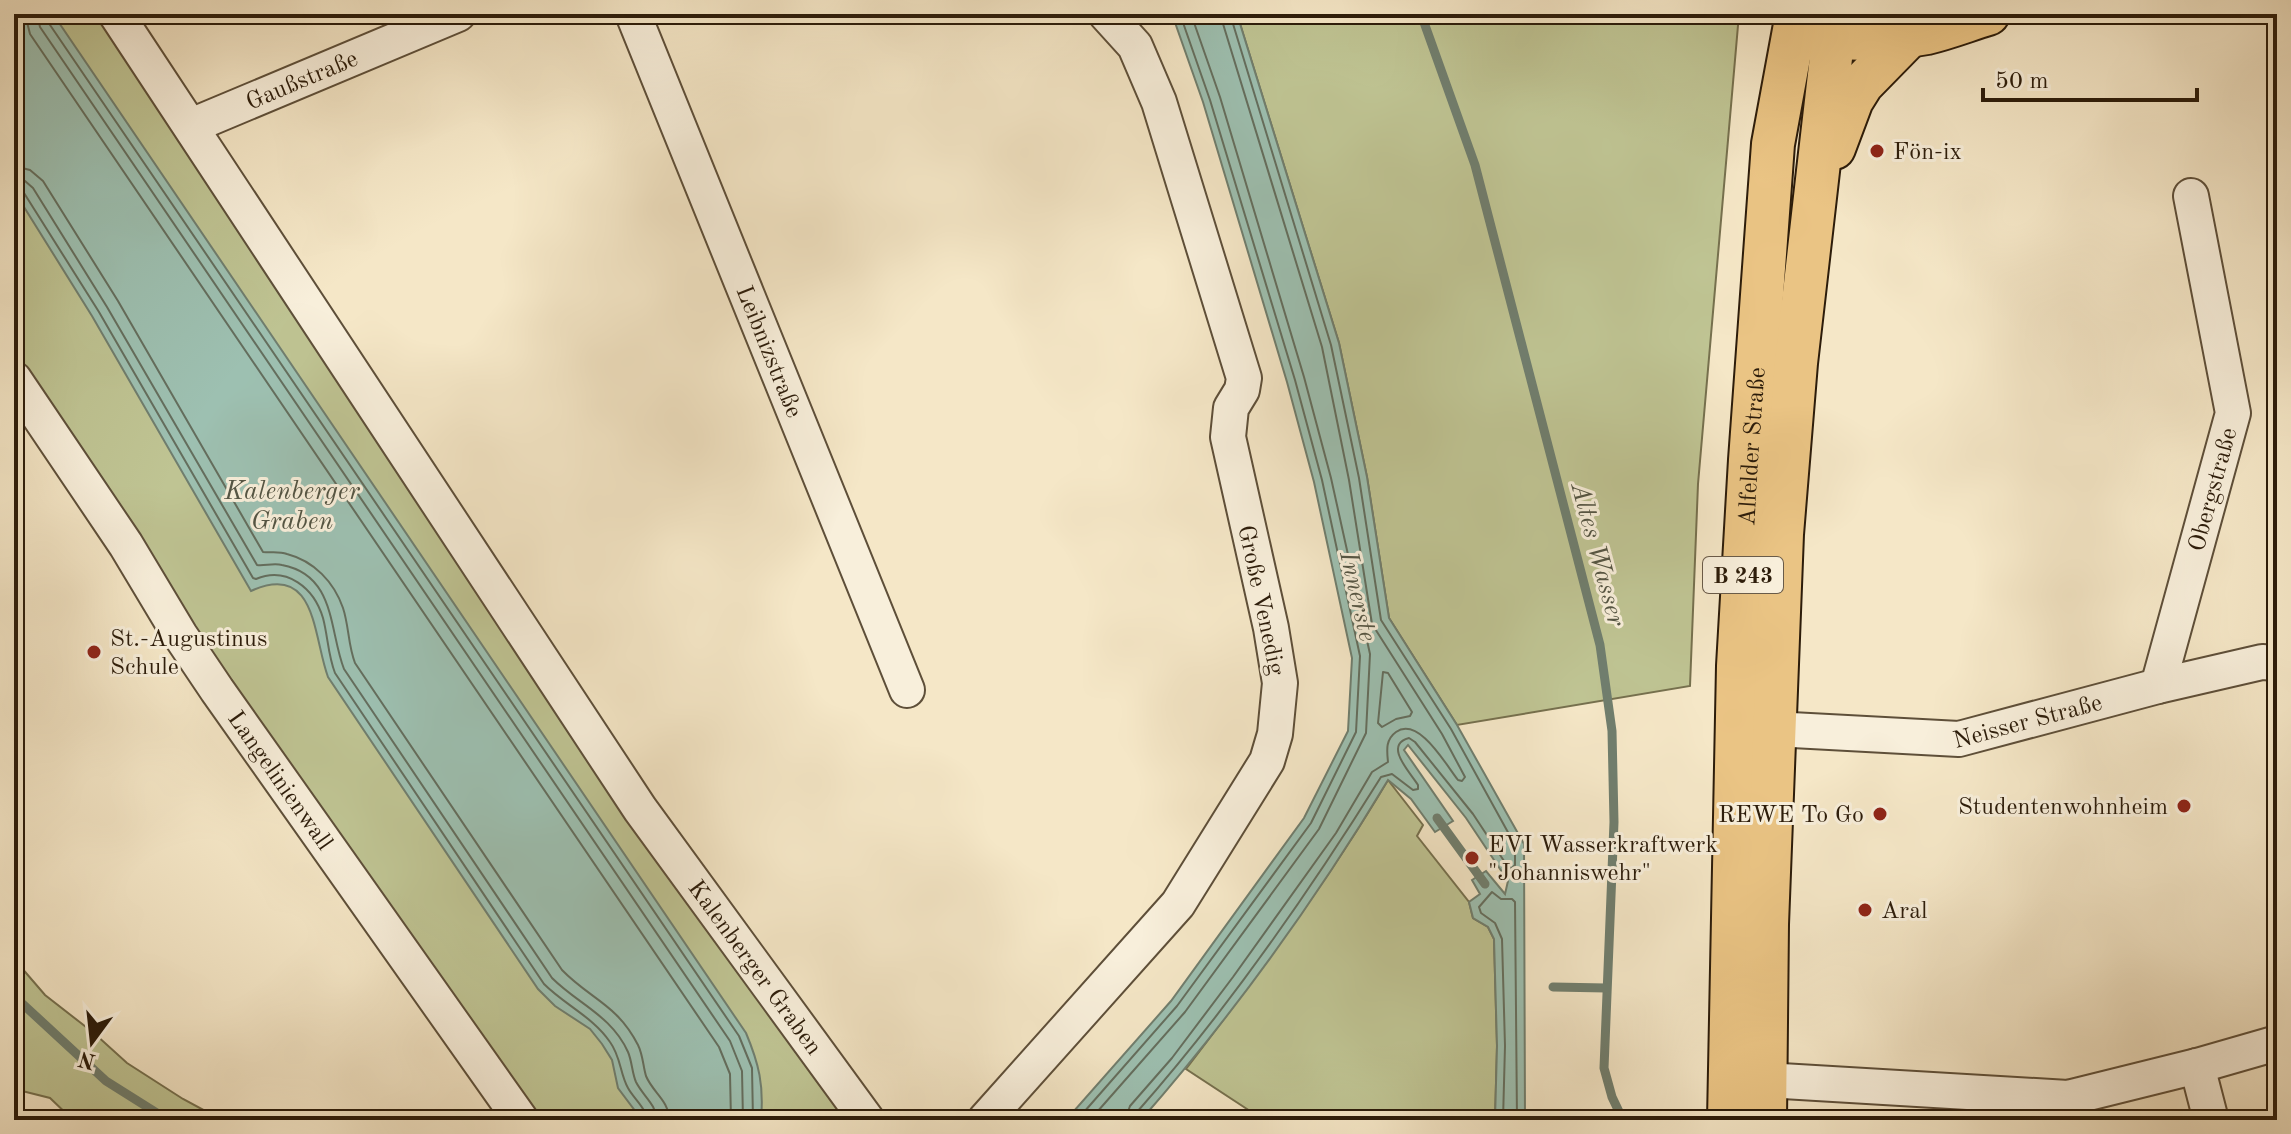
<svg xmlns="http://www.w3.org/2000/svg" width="2291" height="1134" viewBox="0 0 2291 1134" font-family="'Old Standard TT',serif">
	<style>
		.green { fill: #bfc493; stroke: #76704e; stroke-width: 2 }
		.water { fill: #9dc0b1; stroke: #707e6e; stroke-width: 2 }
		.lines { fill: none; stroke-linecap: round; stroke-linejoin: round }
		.shore { stroke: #646e5e; stroke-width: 2 }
		.stream { stroke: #707e6e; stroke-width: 9 }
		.minor-casing { stroke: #5e4f39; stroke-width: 38 }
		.major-casing { stroke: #2c1c0a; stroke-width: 46 }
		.minor { stroke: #f8efdb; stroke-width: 34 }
		.major { stroke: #eac484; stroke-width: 42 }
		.poi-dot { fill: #8f2418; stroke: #f8efdb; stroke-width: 3 }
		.labels { text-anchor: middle; stroke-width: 6; stroke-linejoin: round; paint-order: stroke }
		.shield { fill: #f8efdb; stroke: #695b49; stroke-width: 2 }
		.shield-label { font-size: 22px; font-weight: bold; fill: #2c1c0a }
		.street-label { font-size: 24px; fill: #2c1c0a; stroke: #f8efdb }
		.poi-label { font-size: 24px; fill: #2c1c0a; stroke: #f8efdb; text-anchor: start }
		.water-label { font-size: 26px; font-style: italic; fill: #545544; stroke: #f8efdb }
	</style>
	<rect width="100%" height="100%" fill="#f5e7c7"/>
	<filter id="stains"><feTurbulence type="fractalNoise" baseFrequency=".0025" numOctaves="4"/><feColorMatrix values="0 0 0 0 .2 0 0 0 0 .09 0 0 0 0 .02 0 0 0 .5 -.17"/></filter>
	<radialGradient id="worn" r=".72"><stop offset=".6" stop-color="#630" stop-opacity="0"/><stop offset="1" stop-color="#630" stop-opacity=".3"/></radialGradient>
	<g class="green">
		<polygon points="14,14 108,14 863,1120 534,1120 223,677 14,360"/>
		<polygon points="1237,14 1739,14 1698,484 1690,686 1457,725 1389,618 1367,477 1339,343"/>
		<path d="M1388 780 1423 825 1417 836 1469 902 1473 918 1488 927 1494 939 1497 1046 1495 1120H1248L1253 1113 1186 1069C1257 976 1328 881 1388 780Z"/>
		<polygon points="14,959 45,995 95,1034 127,1063 183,1099 222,1120 73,1120 50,1098 14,1089"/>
	</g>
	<g class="water">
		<path d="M14 14H53L746 1033C759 1064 764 1085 761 1120H642L618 1088 612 1060 602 1044 590 1029 555 1006 538 989 328 677C313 637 317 561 251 591L92 316 14 191Z"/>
		<path d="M1172 14H1237L1339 343 1367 477 1389 618 1457 725 1524 844 1525 1120H1495L1497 1046 1494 939 1488 927 1473 918 1469 902 1480 894 1472 880 1486 871 1505 894 1508 881 1466 818 1408 745 1404 750 1453 821 1435 832 1411 799 1388 780C1316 900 1233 1015 1141 1120H1066L1171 1001 1304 818 1348 731 1352 658 1314 482 1287 382 1203 102Z"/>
	</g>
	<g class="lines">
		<g class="shore">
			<polyline points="25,14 30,34 719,1047 730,1074 731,1120"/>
			<polyline points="37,14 40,27 730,1041 742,1071 743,1120"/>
			<polyline points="47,14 48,22 739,1036 752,1068 753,1120"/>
			<path d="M14 166 30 170 43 181 118 301 263 552C271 553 279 551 287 554 314 561 334 582 343 608 349 626 348 645 355 663L562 970C590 999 617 1004 638 1045 643 1055 643 1066 646 1076 653 1093 669 1100 669 1120"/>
			<path d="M14 178 25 181 33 188 107 307 257 565C264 566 274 563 282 565 336 575 329 631 344 669L552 978C578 1004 612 1016 628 1052 632 1061 632 1073 636 1082 643 1096 656 1104 657 1120"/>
			<path d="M14 189 24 193 99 312 253 578 256 579C287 566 314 588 323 618 328 637 328 655 335 673L544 984C565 1005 593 1017 610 1042 621 1057 620 1074 628 1088 634 1099 646 1108 647 1120"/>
			<polygon points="1383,672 1388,673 1412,712 1410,716 1396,719 1382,727 1378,723"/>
			<polyline points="1077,1120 1177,1006 1311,823 1356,732 1360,656 1322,480 1295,380 1210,100 1180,14"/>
			<polyline points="1090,1120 1185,1012 1319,829 1366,733 1370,654 1331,478 1304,377 1220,97 1191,14"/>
			<path d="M1125 1120 1130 1106 1172 1058 1233 977 1336 833 1372 772 1388 762C1387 751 1385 740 1396 732 1419 716 1446 765 1458 780L1462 781 1465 777 1442 734 1372 624 1349 480 1322 347 1220 14"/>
			<path d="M1135 1120 1137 1112C1229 1008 1308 894 1381 777L1392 774 1413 790 1418 789V785C1410 772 1383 745 1409 738L1415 742 1473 814 1508 867 1512 868 1515 865V845L1451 729 1381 620 1359 478 1331 345 1230 14"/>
			<polyline points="1503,1120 1505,1046 1502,939 1495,923 1481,913 1479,907 1492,892 1501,899 1512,899 1515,902 1517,1120"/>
		</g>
		<g class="stream">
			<polyline points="1421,14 1475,165 1600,645 1612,731 1614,822 1604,1068 1612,1097 1623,1120"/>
			<polyline points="1437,818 1485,884"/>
			<polyline points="1553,987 1606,988"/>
			<polyline points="14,996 106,1081 168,1120"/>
		</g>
		<defs>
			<g id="minor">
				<path id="s1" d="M116 14 640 809 867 1120"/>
				<path id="s2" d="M633 14 907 690"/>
				<path id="s3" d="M191 126 458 14"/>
				<path id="s4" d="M14 379 126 545 180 635 217 690 521 1120"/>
				<path id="s5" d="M2158 686 2233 413 2191 196"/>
				<path id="s6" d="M1774 729 1959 739 2158 686 2262 662 2277 663"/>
				<polyline points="2197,1066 2211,1120"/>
				<polyline points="1766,1080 2068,1098 2197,1066 2277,1043"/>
				<polyline points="985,1120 1178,904 1267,761 1275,734 1280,683 1271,628 1228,437 1231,408 1242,390 1244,378 1159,102 1135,46 1106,14"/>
			</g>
			<g id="major">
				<path d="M1808 35C1846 40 1889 40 1927 33 1948 28 1968 20 1988 14"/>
				<polyline points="1834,148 1852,100 1862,84 1909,36"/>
				<path id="s7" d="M1729 1120 1738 666 1750 460 1773 144 1797 14"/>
				<polyline points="1765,1120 1767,924 1782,534 1796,363 1836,14"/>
			</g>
		</defs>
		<use href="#minor" class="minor-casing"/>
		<use href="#major" class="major-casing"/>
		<use href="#minor" class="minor"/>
		<use href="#major" class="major"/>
	</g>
	<g class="poi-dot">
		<circle cx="1877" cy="151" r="8"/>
		<circle cx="94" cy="652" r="8"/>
		<circle cx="2184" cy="806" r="8"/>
		<circle cx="1880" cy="814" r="8"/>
		<circle cx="1472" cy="858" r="8"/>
		<circle cx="1865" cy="910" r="8"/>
	</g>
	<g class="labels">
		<rect class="shield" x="1703" y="557" width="80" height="36" rx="6"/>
		<g class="shield-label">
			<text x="1743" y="583">B 243</text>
		</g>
		<g class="street-label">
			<text dy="8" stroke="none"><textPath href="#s3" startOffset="120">Gaußstraße</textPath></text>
			<text dy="8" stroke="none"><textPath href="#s2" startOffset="364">Leibnizstraße</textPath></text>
			<text dy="8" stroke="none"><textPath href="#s7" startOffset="674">Alfelder Straße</textPath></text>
			<text dy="8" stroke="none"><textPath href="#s5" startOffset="204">Obergstraße</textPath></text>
			<text transform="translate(1262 600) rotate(78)" y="8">Große Venedig</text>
			<text dy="8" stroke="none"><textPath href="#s6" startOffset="256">Neisser Straße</textPath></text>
			<text dy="8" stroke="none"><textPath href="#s4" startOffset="482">Langelinienwall</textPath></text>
			<text dy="8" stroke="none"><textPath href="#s1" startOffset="1148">Kalenberger Graben</textPath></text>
		</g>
		<g class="poi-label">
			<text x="1893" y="159">Fön-ix</text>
			<text x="110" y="646">St.-Augustinus<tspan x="110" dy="28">Schule</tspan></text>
			<text x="2168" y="814" text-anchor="end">Studentenwohnheim</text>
			<text x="1864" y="822" text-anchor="end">REWE To Go</text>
			<text x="1488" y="852">EVI Wasserkraftwerk<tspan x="1488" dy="28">"Johanniswehr"</tspan></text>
			<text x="1881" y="918">Aral</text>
		</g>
		<g class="water-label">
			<text x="292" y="499">Kalenberger<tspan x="292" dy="30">Graben</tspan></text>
			<text transform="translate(1599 554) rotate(75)" y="9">Altes Wasser</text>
			<text transform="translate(1359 596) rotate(77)" y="9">Innerste</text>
		</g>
	</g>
	<rect width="2291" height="1134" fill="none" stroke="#f5e7c7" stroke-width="48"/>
	<rect x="16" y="16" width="2259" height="1102" fill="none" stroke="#2c1c0a" stroke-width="4"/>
	<rect x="24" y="24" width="2243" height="1086" fill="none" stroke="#2c1c0a" stroke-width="2"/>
	<g transform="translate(92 1042) rotate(195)" stroke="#f8efdb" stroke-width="6" paint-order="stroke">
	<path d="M0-6L14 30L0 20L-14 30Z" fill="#2c1c0a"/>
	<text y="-12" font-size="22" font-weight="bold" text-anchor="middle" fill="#2c1c0a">N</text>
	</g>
	<path d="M1983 88v12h214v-12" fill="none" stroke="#2c1c0a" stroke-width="4"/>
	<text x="1995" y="88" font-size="24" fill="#2c1c0a" stroke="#f8efdb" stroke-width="6" paint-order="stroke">50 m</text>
	<rect width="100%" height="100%" filter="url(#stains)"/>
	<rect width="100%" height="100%" fill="url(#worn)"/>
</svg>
